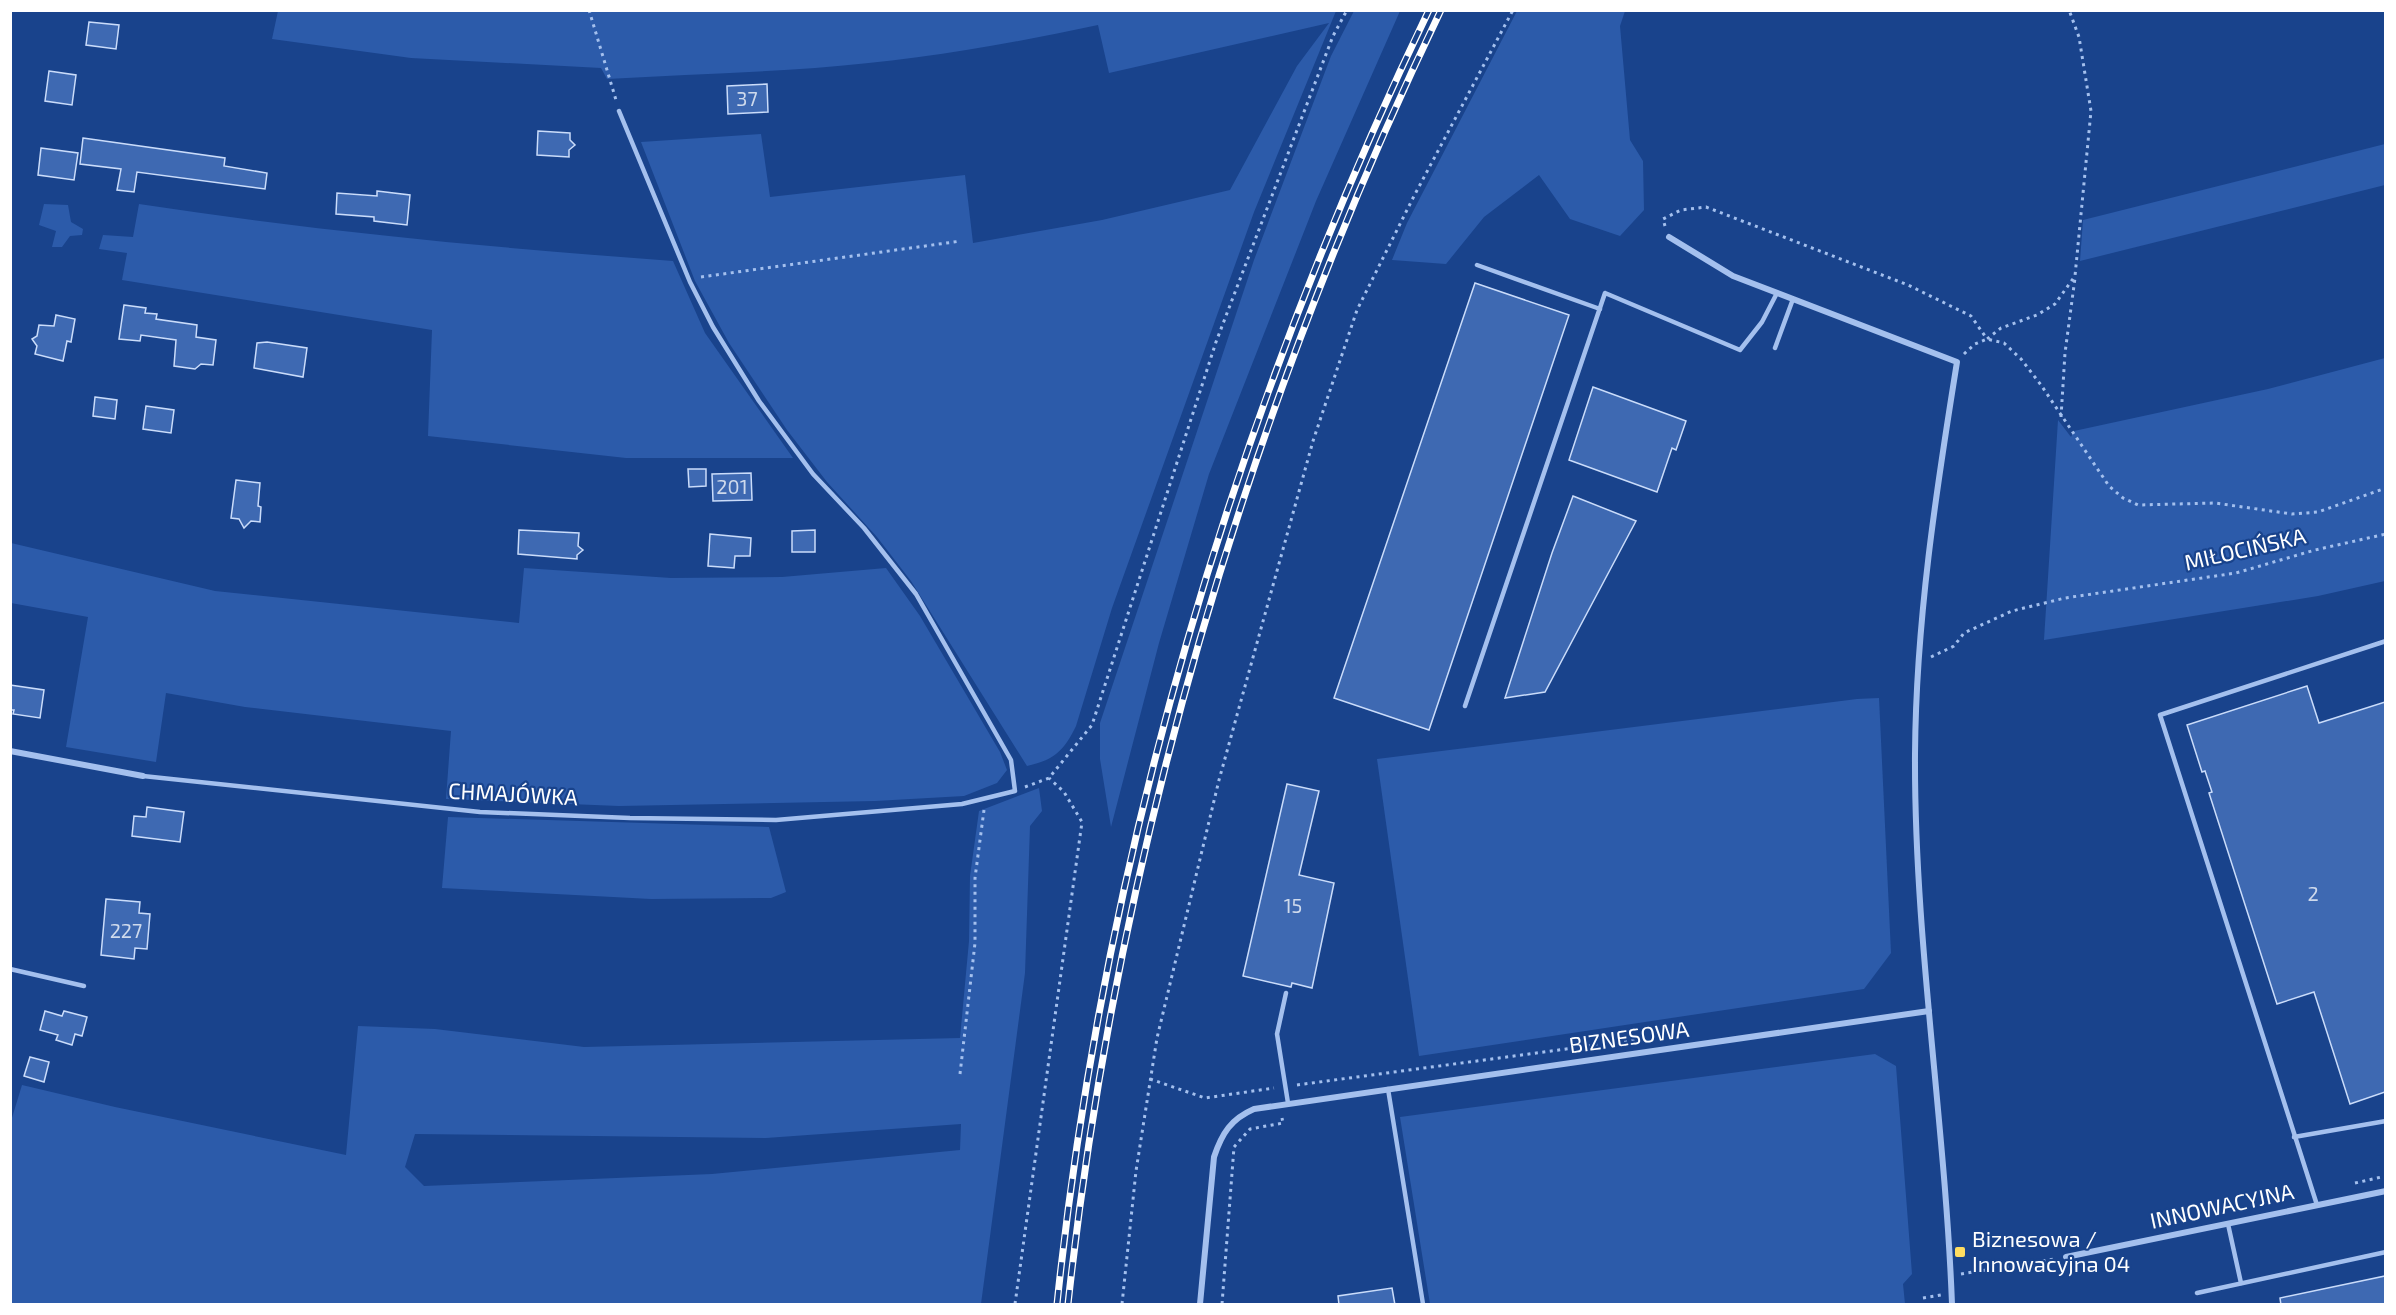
<svg xmlns="http://www.w3.org/2000/svg" width="2396" height="1315" viewBox="0 0 2396 1315" font-family="'Exo 2',sans-serif">
	<style>
		.green { fill: #2c5baa; fill-rule: evenodd }
		.building { fill: #3e69b2; stroke: #cadcfa; stroke-width: 1.5 }
		.lines { fill: none; stroke-linecap: round; stroke-linejoin: round }
		.path { stroke: #a4c0ee; stroke-width: 3; stroke-dasharray: 3 4.5; stroke-linecap: butt }
		.lane { stroke: #a4c0ee; stroke-width: 4.5 }
		.street { stroke: #a4c0ee; stroke-width: 6 }
		.rail-casing { stroke: #fff; stroke-width: 7 }
		.rail { stroke: #19438c; stroke-width: 4.5; stroke-dasharray: 14; stroke-linecap: butt }
		.poi-dot { fill: #ffdd61; stroke: #19438c; stroke-width: 2 }
		.labels { text-anchor: middle; stroke-width: 4.5; stroke-linejoin: round; paint-order: stroke }
		.number-label { font-size: 20px; fill: #cfdaec }
		.street-label { font-size: 22px; fill: #fff; stroke: #19438c }
		.poi-label { font-size: 22px; fill: #fff; stroke: #19438c; text-anchor: start }
	</style>
	<rect width="100%" height="100%" fill="#19438c"/>
	<g class="green">
		<path d="M278 11H1336L1254 212 1112 608 1076 726C1064 751 1054 760 1027 766L911 581 877 537 827 482 787 430 729 343 695 281 641 142 761 134 770 197 965 175 973 243 1102 220 1230 190 1297 66 1329 23 1109 73 1098 25C1005 45 911 61 815 68 746 73 676 75 607 79L601 68 411 58 272 39Z"/>
		<polygon points="1354,11 1400,11 1316,201 1209,474 1159,643 1111,827 1100,759 1100,723 1254,260 1331,56"/>
		<polygon points="1517,11 1625,11 1620,26 1630,140 1643,161 1644,210 1620,236 1570,219 1539,175 1484,217 1446,264 1392,260 1407,223"/>
		<polygon points="2385,144 2385,185 2080,261 2083,220"/>
		<polygon points="44,204 68,205 71,222 83,229 82,235 70,236 62,247 52,247 56,231 39,225"/>
		<path d="M139 204C317 231 494 248 673 261L705 333 793 458H626L428 436 432 330 122 280 127 253 99 249 103 235 133 237Z"/>
		<polygon points="2385,358 2385,581 2318,596 2044,640 2058,420 2071,437 2074,431 2268,389"/>
		<polygon points="11,543 215,591 519,623 524,568 671,578 782,577 886,568 920,616 1000,752 1007,770 997,783 964,796 875,801 619,806 446,799 451,731 245,707 166,693 156,762 66,747 88,617 11,603"/>
		<polygon points="1879,698 1891,953 1864,989 1419,1056 1377,759 1857,699"/>
		<path d="M1039 788 1042 811 1030 826 1025 973 981 1304H11V1121L22 1085 115 1107 346 1155 358 1026 435 1029 584 1047 960 1038 969 941 970 876 979 811ZM961 1124 960 1150 712 1174 424 1186 405 1167 415 1134 766 1138Z"/>
		<polygon points="448,817 769,827 786,892 771,898 651,899 442,888"/>
		<polygon points="1875,1054 1896,1066 1912,1274 1903,1284 1905,1304 1430,1304 1400,1117"/>
	</g>
	<g class="building">
		<polygon points="89,22 119,25 116,49 86,45"/>
		<polygon points="49,71 76,75 72,105 45,101"/>
		<polygon points="767,84 768,112 728,114 727,86"/>
		<polygon points="538,131 570,133 570,140 575,145 569,150 569,157 537,155"/>
		<polygon points="83,138 225,158 224,166 267,173 265,189 137,172 134,192 117,190 121,169 80,164"/>
		<polygon points="41,148 78,153 74,180 38,175"/>
		<polygon points="377,191 410,195 407,225 374,221 374,217 336,214 337,193 377,196"/>
		<polygon points="1475,283 1569,315 1429,730 1334,698"/>
		<polygon points="124,305 146,308 145,313 157,314 156,319 197,325 196,337 216,340 213,365 201,364 195,369 174,366 176,340 141,335 140,341 119,339"/>
		<polygon points="56,315 75,319 71,342 67,341 63,361 35,354 37,346 32,339 37,336 39,325 54,326"/>
		<polygon points="267,342 307,348 303,377 254,368 257,343"/>
		<polygon points="1593,387 1686,421 1676,450 1672,448 1657,492 1569,460"/>
		<polygon points="95,397 117,400 115,419 93,416"/>
		<polygon points="146,406 174,410 171,433 143,429"/>
		<polygon points="688,469 706,469 706,486 689,487"/>
		<polygon points="751,473 752,500 713,501 712,474"/>
		<polygon points="236,480 260,483 258,506 261,507 260,522 251,521 244,528 239,519 231,518"/>
		<polygon points="1573,496 1636,521 1545,692 1505,698 1552,553"/>
		<polygon points="519,530 579,533 578,546 583,550 577,555 577,559 518,554"/>
		<polygon points="815,530 815,552 792,552 792,531"/>
		<polygon points="710,534 751,538 750,556 735,556 734,568 708,566"/>
		<polygon points="10,685 44,690 40,718 13,714 14,710 10,710"/>
		<polygon points="2307,686 2319,723 2385,702 2385,1092 2350,1104 2314,992 2277,1004 2209,793 2212,792 2205,771 2202,772 2187,725"/>
		<polygon points="1287,784 1319,791 1299,875 1334,883 1312,988 1292,983 1291,987 1243,976"/>
		<polygon points="147,807 184,812 180,842 132,836 134,816 146,817"/>
		<polygon points="106,899 140,902 139,913 150,914 147,949 135,948 134,959 101,955"/>
		<polygon points="45,1011 62,1016 64,1011 87,1017 82,1036 75,1034 72,1045 56,1040 58,1035 40,1030"/>
		<polygon points="30,1057 49,1062 44,1082 24,1076"/>
		<polygon points="2385,1276 2385,1305 2281,1305 2280,1298"/>
		<polygon points="1392,1288 1395,1305 1339,1305 1338,1296"/>
	</g>
	<g class="lines">
		<g class="path">
			<polyline points="589,10 616,100"/>
			<polyline points="1665,226 1663,219 1681,210 1706,207 1908,285 1971,316 1987,339 2001,328 2037,315 2055,304 2075,276 2091,111 2079,37 2069,10"/>
			<polyline points="701,277 961,241"/>
			<polyline points="1964,354 1975,344 1987,339 2004,343 2021,359 2041,385 2109,486 2123,498 2138,505 2215,503 2292,514 2318,512 2386,488"/>
			<polyline points="2061,417 2065,353 2075,278"/>
			<polyline points="1931,657 1954,646 1964,633 2012,611 2065,598 2236,573 2315,550 2386,534"/>
			<polyline points="1025,787 1049,778 1092,725 1216,342 1333,36 1347,10"/>
			<polyline points="960,1074 975,943 975,878 984,810"/>
			<polyline points="1150,1079 1205,1098 1274,1088"/>
			<polyline points="1297,1085 1641,1039"/>
			<polyline points="2355,1183 2386,1176"/>
			<polyline points="1961,1274 2055,1259"/>
			<polyline points="1923,1298 1941,1295"/>
			<polyline points="1015,1304 1082,822 1064,792 1049,778"/>
			<polyline points="1122,1304 1136,1171 1157,1038 1219,780 1313,441 1357,310 1414,196 1513,10"/>
			<polyline points="1222,1304 1234,1147 1250,1129 1283,1123 1282,1118"/>
		</g>
		<g class="lane">
			<polyline points="1477,265 1600,309"/>
			<polyline points="1775,348 1793,299"/>
			<polyline points="1465,706 1605,293 1740,350 1762,322 1777,293"/>
			<polyline points="143,776 480,812 630,818 776,820 962,804 1015,791 1011,760 916,594 864,528 813,474 759,401 713,327 690,282 619,111"/>
			<polyline points="10,969 84,986"/>
			<polyline points="1286,993 1277,1034 1288,1103"/>
			<polyline points="1388,1089 1423,1304"/>
			<polyline points="2294,1137 2386,1121"/>
			<polyline points="2317,1205 2160,715 2386,641"/>
			<polyline points="2228,1224 2241,1283"/>
			<polyline points="2197,1293 2386,1252"/>
		</g>
		<g class="street">
			<path d="M1669 237 1733 276 1957 362C1936 492 1916 621 1915 754 1914 938 1945 1121 1952 1304"/>
			<polyline points="10,751 143,776"/>
			<polyline points="2066,1257 2386,1191"/>
			<path d="M1200 1304 1214 1157C1222 1133 1231 1119 1254 1109L1929 1011"/>
		</g>
		<defs>
			<g id="rail">
				<path d="M1057 1304C1104 855 1233 417 1429 10"/>
				<path d="M1068 1304C1117 855 1245 417 1441 10"/>
			</g>
		</defs>
		<use href="#rail" class="rail-casing"/>
		<use href="#rail" class="rail"/>
	</g>
	<rect class="poi-dot" x="1954" y="1246" width="12" height="12" rx="3"/>
	<g class="labels">
		<g class="number-label">
			<text x="747" y="106">37</text>
			<text x="732" y="494">201</text>
			<text x="2313" y="901">2</text>
			<text x="1293" y="913">15</text>
			<text x="126" y="938">227</text>
		</g>
		<g class="street-label">
			<text transform="translate(2245 549) rotate(-13)" y="8">MIŁOCIŃSKA</text>
			<text transform="translate(513 794) rotate(3)" y="8">CHMAJÓWKA</text>
			<text transform="translate(1629 1037) rotate(-8)" y="8">BIZNESOWA</text>
			<text transform="translate(2222 1206) rotate(-12)" y="8">INNOWACYJNA</text>
		</g>
		<g class="poi-label">
			<text x="1972" y="1247">Biznesowa /<tspan x="1972" dy="25">Innowacyjna 04</tspan></text>
		</g>
	</g>
	<rect width="2396" height="1315" fill="none" stroke="#ffffff" stroke-width="24"/>
</svg>
